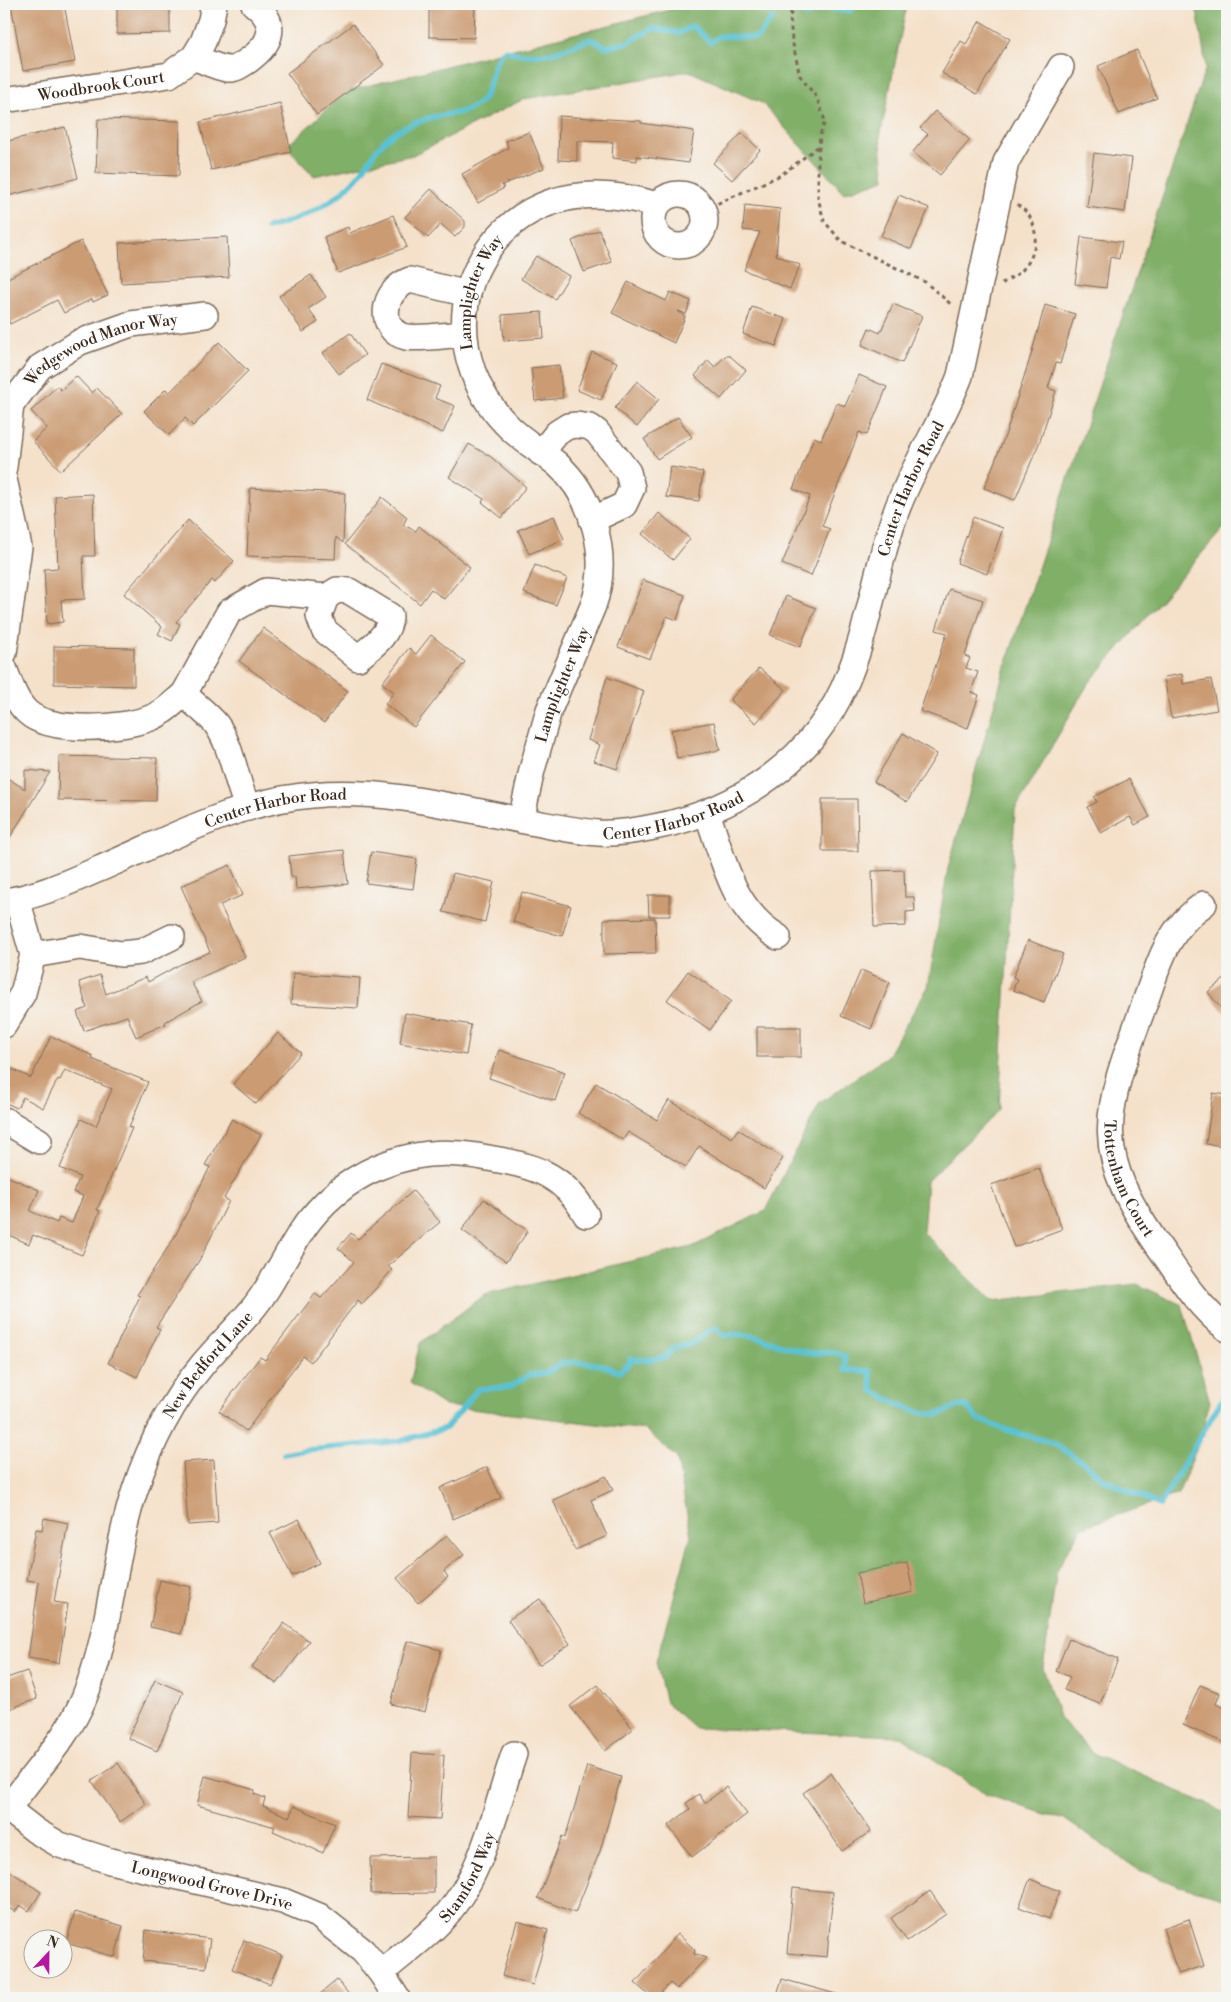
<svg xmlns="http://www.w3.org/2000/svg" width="1231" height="2002" viewBox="0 0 1231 2002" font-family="'Libre Bodoni',serif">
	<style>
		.forest { fill: #80af68; stroke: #5e6c43 }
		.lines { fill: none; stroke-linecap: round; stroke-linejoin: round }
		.stream { stroke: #59c2d5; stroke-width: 5.5 }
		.building { fill: #cb9b73 }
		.minor-casing { stroke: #7c6a5a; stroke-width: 28 }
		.path { stroke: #7c6a5a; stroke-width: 3; stroke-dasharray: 4 4; stroke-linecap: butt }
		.minor { stroke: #fff; stroke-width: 25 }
		.labels { text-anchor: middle; stroke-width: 4; stroke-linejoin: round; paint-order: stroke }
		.street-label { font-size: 16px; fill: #3b2a1e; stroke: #f6f6f2 }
	</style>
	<rect width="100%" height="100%" fill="#f6f6f2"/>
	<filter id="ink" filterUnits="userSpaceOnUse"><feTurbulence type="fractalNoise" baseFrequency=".02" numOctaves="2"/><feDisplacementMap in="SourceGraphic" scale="10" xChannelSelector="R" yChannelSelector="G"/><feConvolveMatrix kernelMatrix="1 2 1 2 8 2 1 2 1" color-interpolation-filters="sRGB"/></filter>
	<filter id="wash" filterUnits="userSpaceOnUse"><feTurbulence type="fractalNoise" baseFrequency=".0096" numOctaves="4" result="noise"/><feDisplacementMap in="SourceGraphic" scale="20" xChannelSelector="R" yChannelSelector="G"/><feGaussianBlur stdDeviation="1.12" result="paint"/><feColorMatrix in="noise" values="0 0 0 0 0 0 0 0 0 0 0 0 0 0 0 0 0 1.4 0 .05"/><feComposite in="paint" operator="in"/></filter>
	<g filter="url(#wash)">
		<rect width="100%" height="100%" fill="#f5e1ca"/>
		<g class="forest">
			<polygon points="693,4 907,4 880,137 885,179 844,193 762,103 689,71 524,99 413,155 314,176 286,147 347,91"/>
			<polygon points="1196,4 1227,4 1227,514 1223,529 1088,684 1015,810 999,1110 927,1181 923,1232 992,1301 1137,1284 1182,1305 1210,1402 1196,1450 1178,1494 1081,1528 1057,1569 1043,1668 1059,1717 1093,1753 1227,1813 1227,1899 1179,1886 1139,1870 1067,1821 987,1795 899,1736 695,1728 666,1703 656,1662 691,1536 677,1458 646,1430 445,1406 410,1383 420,1343 485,1295 692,1247 765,1211 820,1103 887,1056 928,987 948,868 1005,667 1206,67"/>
		</g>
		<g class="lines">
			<g class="stream">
				<polyline points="806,15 824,8 849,11 857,4"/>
				<path d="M267 228C303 219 336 204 360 174 371 160 376 146 391 135 401 128 417 122 429 118 446 113 469 115 482 100 494 85 489 61 506 50 536 61 562 51 590 39L606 47 627 43 653 28 679 33 693 26 710 42 720 36 757 38 772 19"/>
				<path d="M284 1454 306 1450 400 1441 446 1428 478 1389 509 1387 529 1375 546 1373 562 1363 577 1362 602 1365 619 1372 629 1364 630 1359 647 1360 666 1357C676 1342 679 1349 692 1343 701 1339 706 1330 716 1328L725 1336C755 1329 782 1350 812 1353 825 1354 833 1349 845 1357V1370L870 1371 872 1390C888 1399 918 1416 936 1414 947 1413 951 1406 966 1406L978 1419 1003 1429 1053 1443 1087 1465 1103 1479 1160 1505 1227 1391"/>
			</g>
		</g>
		<g id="blocks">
			<g class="building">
				<polygon points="11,4 64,4 75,62 23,71"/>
				<polygon points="117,4 170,4 170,33 117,34"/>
				<polygon points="429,4 475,4 474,38 429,37"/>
				<polygon points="980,21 1010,39 977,94 942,73 961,41 966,44"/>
				<polygon points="353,24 384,65 317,115 287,73"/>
				<polygon points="1137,50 1157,98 1119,114 1098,66"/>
				<polygon points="280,103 291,152 211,170 200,122"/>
				<polygon points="935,111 970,140 940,175 913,152 928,134 920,128"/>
				<polygon points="559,116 641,121 641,123 694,131 689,163 637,156 637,161 612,158 613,142 577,141 577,161 558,160"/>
				<polygon points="98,119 180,121 179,176 96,173"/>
				<polygon points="65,127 78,178 4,197 4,142"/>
				<polygon points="529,132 544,168 502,185 504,188 478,203 462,174 508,148 506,141"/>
				<polygon points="742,133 760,150 732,180 713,163"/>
				<polygon points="1094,153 1132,158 1125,212 1087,207"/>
				<polygon points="431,189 465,221 465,227 455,237 441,224 428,238 405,217"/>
				<polygon points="899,195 929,208 911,249 881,236"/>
				<polygon points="745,205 780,209 776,255 800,265 790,289 744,270 760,232 743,230"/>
				<polygon points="393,215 407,247 338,273 324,237 348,227 350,233"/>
				<polygon points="599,230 612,262 584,272 572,241"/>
				<polygon points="227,237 229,277 121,283 119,243"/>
				<polygon points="1081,237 1122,242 1119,259 1110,257 1106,288 1075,284"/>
				<polygon points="81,241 108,295 93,302 92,299 64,313 57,300 10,324 4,312 4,280"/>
				<polygon points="536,256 569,276 555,299 521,279"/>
				<polygon points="311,275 326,297 308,309 318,322 303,332 279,296"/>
				<polygon points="628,282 666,301 670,292 691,301 686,314 678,311 685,317 674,343 612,313"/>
				<polygon points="893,304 922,316 902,363 862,345 869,328 880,333"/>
				<polygon points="1045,305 1075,314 1060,364 1056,363 1048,388 1056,391 1040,441 1015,500 984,488 1005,436 1031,355"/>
				<polygon points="752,307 786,319 776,346 743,334"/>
				<polygon points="542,312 544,338 504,341 502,315"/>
				<polygon points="350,333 365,355 339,374 323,353"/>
				<polygon points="219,342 248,371 193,426 185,418 169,435 144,411 166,389 169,393"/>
				<polygon points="592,352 617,362 601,400 577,390"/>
				<polygon points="725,356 730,356 746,370 721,399 695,376 708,360 715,367"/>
				<polygon points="381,364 440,386 435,398 455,406 443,433 367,400"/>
				<polygon points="559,365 563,398 535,401 531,368"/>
				<polygon points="859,375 887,387 867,435 859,432 822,526 830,529 811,576 782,564 810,496 793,489 814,437 821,440 837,403 845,406"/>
				<polygon points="76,376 92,393 97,388 122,414 61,471 33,441 47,428 31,411 57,386 61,390"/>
				<polygon points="637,381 659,399 637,427 615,408"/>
				<polygon points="678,417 692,437 657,459 644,439"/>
				<polygon points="469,444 491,457 526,487 502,518 482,502 484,499 449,477"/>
				<polygon points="670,467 703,472 699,501 666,497"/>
				<polygon points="250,488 345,493 343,543 336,537 335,559 247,556"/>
				<polygon points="93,494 95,556 83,556 85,599 61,600 63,622 47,624 44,569 58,568 55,496"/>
				<polygon points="382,497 407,517 403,525 416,531 419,526 470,567 444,599 431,589 420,604 345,544"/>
				<polygon points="659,513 690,539 673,560 642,534"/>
				<polygon points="554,516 564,539 529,554 518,530"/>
				<polygon points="973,517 1003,528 987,574 957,563"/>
				<polygon points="188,520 234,561 215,583 212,580 176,622 180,624 172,641 158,634 162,627 124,594"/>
				<polygon points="535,565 567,578 556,605 524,593"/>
				<polygon points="643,580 685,595 677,620 667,616 650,659 618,647"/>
				<polygon points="949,589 983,600 965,656 970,658 966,668 978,672 971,692 979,695 968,728 920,711 947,633 936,630"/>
				<polygon points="786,596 816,608 800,647 770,635"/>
				<polygon points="263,628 348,691 324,723 239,661"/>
				<polygon points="431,635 465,662 414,727 385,704 394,692 382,683 409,648 416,654"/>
				<polygon points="54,646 134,648 134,686 54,684"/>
				<polygon points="759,668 786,690 756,723 730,700"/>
				<polygon points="1182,674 1183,684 1211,679 1217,710 1171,718 1164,677"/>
				<polygon points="607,677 644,691 617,769 594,761 600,745 588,740"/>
				<polygon points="714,722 720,750 677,758 671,730"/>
				<polygon points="903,733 937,754 907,802 874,782"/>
				<polygon points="59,756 157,758 156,801 58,800"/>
				<polygon points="25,770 50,772 4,847 4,776 25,789"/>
				<polygon points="1129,779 1150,817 1135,825 1130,817 1101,833 1087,807 1097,802 1094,797"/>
				<polygon points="822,799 857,799 858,851 822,851"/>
				<polygon points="344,850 348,884 296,889 295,877 291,877 289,856"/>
				<polygon points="371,852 417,859 413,889 366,883"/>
				<polygon points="230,865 243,895 220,905 245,957 191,982 202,1001 165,1022 166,1024 136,1037 127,1016 84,1031 77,1012 87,1008 79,982 100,975 106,994 146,977 148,982 181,964 210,952 181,886"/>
				<polygon points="904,870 905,897 914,897 915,911 906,912 906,926 874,927 872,871"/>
				<polygon points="453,873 494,882 485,922 443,912"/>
				<polygon points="522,892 571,906 562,936 513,922"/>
				<polygon points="648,895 670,895 670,916 649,916"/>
				<polygon points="655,918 656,953 604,954 604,919"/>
				<polygon points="1028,940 1063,954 1044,1002 1013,990 1017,979 1013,977"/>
				<polygon points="861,970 890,982 871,1029 841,1016"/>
				<polygon points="688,971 731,1001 710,1030 667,1000"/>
				<polygon points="293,973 360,978 358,1008 291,1004"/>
				<polygon points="1227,977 1227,1016 1208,992"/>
				<polygon points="405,1013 471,1025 466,1055 400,1043"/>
				<rect x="757" y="1027" width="44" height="30"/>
				<polygon points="278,1033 301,1053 256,1104 233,1084"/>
				<polygon points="51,1036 93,1056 92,1059 148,1082 129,1127 132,1128 97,1210 100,1211 82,1255 33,1235 29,1244 4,1233 4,1175 39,1190 30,1211 57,1223 59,1218 72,1223 83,1196 73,1192 80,1177 60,1168 81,1119 96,1126 112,1089 65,1070 60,1080 58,1079 43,1108 23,1097 17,1108 4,1102 4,1065 31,1078"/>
				<polygon points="499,1050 565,1072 555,1101 489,1078"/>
				<polygon points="596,1083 657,1120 669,1100 732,1138 738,1129 783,1158 764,1188 699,1146 686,1167 628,1132 623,1140 578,1113"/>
				<polygon points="1213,1093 1227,1095 1227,1146 1206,1144"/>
				<polygon points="232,1119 261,1135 224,1198 229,1201 200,1259 156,1327 160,1329 137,1377 108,1363 140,1296 137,1295 174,1238 210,1167 205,1165"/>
				<polygon points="1039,1168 1062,1229 1014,1247 991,1185"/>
				<polygon points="413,1191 440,1222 388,1266 392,1270 362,1304 358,1300 311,1362 303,1356 246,1431 219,1411 260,1357 265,1360 315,1294 321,1298 354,1262 338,1248 351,1233 358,1239"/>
				<polygon points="484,1199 528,1231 506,1262 462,1230"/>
				<polygon points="214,1460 218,1523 188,1525 183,1462"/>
				<polygon points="487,1467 501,1498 453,1519 440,1488"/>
				<polygon points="606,1476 613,1490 591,1500 607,1536 575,1550 553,1500"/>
				<polygon points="44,1518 68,1523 54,1602 68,1604 59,1663 28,1658 39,1582 27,1580 36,1529 42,1530"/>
				<polygon points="299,1519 320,1563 292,1576 270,1533"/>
				<polygon points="447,1535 464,1555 444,1571 448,1577 418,1603 397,1578"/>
				<polygon points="907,1563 913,1592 863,1603 857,1573"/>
				<polygon points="160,1580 191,1587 181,1634 150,1627"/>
				<polygon points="540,1599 570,1644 539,1665 508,1620"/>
				<polygon points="284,1623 309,1641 277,1684 252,1667"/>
				<polygon points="1069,1639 1118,1659 1100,1704 1064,1690 1070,1677 1056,1671"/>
				<polygon points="407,1641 441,1650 425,1712 391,1704"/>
				<polygon points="27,1671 37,1699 4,1711 4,1679"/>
				<polygon points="155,1680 183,1692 157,1751 128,1738"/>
				<polygon points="598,1685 633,1729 605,1751 570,1706"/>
				<polygon points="1200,1685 1220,1693 1216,1704 1227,1709 1227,1744 1183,1725"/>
				<polygon points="412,1753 444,1755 440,1819 408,1817"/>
				<polygon points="118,1763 146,1804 120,1822 92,1781"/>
				<polygon points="587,1766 621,1777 600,1851 575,1913 538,1898 562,1836 565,1838"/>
				<polygon points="831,1773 871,1831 842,1851 803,1793"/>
				<polygon points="205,1776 255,1790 254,1794 265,1798 263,1806 289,1817 294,1806 335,1824 323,1853 273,1831 275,1827 197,1805"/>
				<polygon points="726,1787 747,1814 692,1857 668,1826 690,1809 686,1803 699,1794 705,1803"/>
				<polygon points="434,1857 434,1893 371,1894 370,1858"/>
				<polygon points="4,1867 41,1892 29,1911 20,1905 15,1912 4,1905"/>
				<polygon points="1030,1879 1060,1891 1049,1919 1019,1907"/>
				<polygon points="793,1888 833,1892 827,1957 787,1953"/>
				<polygon points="930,1891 946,1914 907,1941 891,1918"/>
				<polygon points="75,1912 123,1926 115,1957 66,1943"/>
				<polygon points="1189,1919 1204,1966 1178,1974 1163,1928"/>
				<polygon points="517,1921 548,1930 533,1985 502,1976"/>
				<polygon points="146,1930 210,1939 206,1968 143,1961"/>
				<polygon points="678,1934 695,1950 694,1954 706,1958 677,1989 670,1983 656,1998 652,1998 635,1983"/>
				<polygon points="244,1940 282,1955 270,1984 232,1969"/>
				<polygon points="782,1979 836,1994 836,1998 776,1998"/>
				<polygon points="337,1980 352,1998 315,1998"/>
			</g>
		</g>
	</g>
	<g filter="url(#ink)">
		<use href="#blocks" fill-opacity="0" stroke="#7c6a5a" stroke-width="1"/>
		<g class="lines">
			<defs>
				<g id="minor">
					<path d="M194 57C204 61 217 68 228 69 235 70 243 64 249 60 272 43 279 24 254 4"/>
					<path id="s1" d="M4 100 169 75 194 57 203 42 211 20 214 4"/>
					<circle cx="679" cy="220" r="26"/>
					<path d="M464 334C447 335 422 339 406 337 378 331 380 291 410 280L468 294"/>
					<polyline points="541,453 557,433 568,426 577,425 590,427 597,432 628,472 632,488 624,505 592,520"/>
					<path id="s2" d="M4 467 11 405 40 367 80 342 131 324 205 315"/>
					<polyline points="4,479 19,547 4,653"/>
					<path d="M4 668C10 683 15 701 27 712 50 734 126 729 153 717 164 713 175 701 184 694 194 704 207 713 216 724 232 745 236 783 248 808"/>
					<path d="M184 694 229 612 266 591 326 597 337 590 349 591 390 616C390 635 371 647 358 658L324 630 319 616 326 597"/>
					<path d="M707 813C725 862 731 908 778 937"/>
					<path id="s3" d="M521 820 532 770 549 710 593 606C610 559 595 498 557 464 542 452 525 442 511 429 476 396 459 350 466 303 471 272 489 242 513 223 556 189 607 190 657 205"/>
					<path id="s4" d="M4 901C37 897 69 882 99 869 167 840 237 801 312 795 385 788 458 808 530 822 552 826 575 831 598 833 618 834 635 831 654 827 739 811 817 758 849 675 870 623 876 566 896 512 913 465 942 423 960 376L1006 162 1061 67"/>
					<path id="s5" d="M1204 904C1166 930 1159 964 1144 1005 1102 1118 1090 1151 1164 1254 1183 1282 1200 1308 1227 1329"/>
					<polyline points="33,955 80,947 121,954 141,952 172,937"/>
					<polyline points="4,1025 23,993 33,955 17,899"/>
					<polyline points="4,1120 39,1141"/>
					<path id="s6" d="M4 1806 36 1831 60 1845 110 1861 283 1901 319 1916 363 1951 381 1973 397 1998"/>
					<path id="s7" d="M8 1809C33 1772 67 1740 84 1698 112 1631 112 1559 135 1490 150 1444 172 1401 203 1364 218 1346 235 1330 250 1312 271 1288 283 1259 301 1232 341 1173 407 1144 477 1156 526 1165 560 1168 586 1215"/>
					<path id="s8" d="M381 1973C400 1956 422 1941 439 1923 483 1878 494 1813 514 1754"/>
				</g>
			</defs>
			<use href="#minor" class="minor-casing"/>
			<g class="path">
				<polyline points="793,4 790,17 792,40 800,76 817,98 825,121 820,135 818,161 818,198 824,221 841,241 925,282 953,306"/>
				<polyline points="703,210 781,175 819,146"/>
				<path d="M1002 284C1008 278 1018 276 1024 268 1040 250 1040 217 1017 205"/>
			</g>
			<use href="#minor" class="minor"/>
		</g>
	</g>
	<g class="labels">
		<g class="street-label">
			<text dy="6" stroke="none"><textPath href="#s1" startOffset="98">Woodbrook Court</textPath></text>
			<text dy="6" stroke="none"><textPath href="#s3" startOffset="592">Lamplighter Way</textPath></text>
			<text dy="6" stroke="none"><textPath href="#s2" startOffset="174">Wedgewood Manor Way</textPath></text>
			<text dy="6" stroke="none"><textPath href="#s4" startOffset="1128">Center Harbor Road</textPath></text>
			<text dy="6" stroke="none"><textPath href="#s3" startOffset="142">Lamplighter Way</textPath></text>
			<text dy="6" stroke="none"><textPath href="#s4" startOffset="289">Center Harbor Road</textPath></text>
			<text dy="6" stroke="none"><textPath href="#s4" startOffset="694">Center Harbor Road</textPath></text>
			<text dy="6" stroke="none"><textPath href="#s5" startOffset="302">Tottenham Court</textPath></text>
			<text dy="6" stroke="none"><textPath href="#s7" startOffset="496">New Bedford Lane</textPath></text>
			<text dy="6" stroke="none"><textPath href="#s8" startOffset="131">Stamford Way</textPath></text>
			<text dy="6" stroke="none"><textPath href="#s6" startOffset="226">Longwood Grove Drive</textPath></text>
		</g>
	</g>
	<rect width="1231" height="2002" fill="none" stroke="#f6f6f2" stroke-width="20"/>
	<g transform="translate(48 1954) rotate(22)"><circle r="24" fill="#f6f6f2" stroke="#aba49d"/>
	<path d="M0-4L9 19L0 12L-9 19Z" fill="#b5179e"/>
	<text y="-8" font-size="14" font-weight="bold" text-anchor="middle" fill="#3b2a1e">N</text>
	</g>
</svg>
